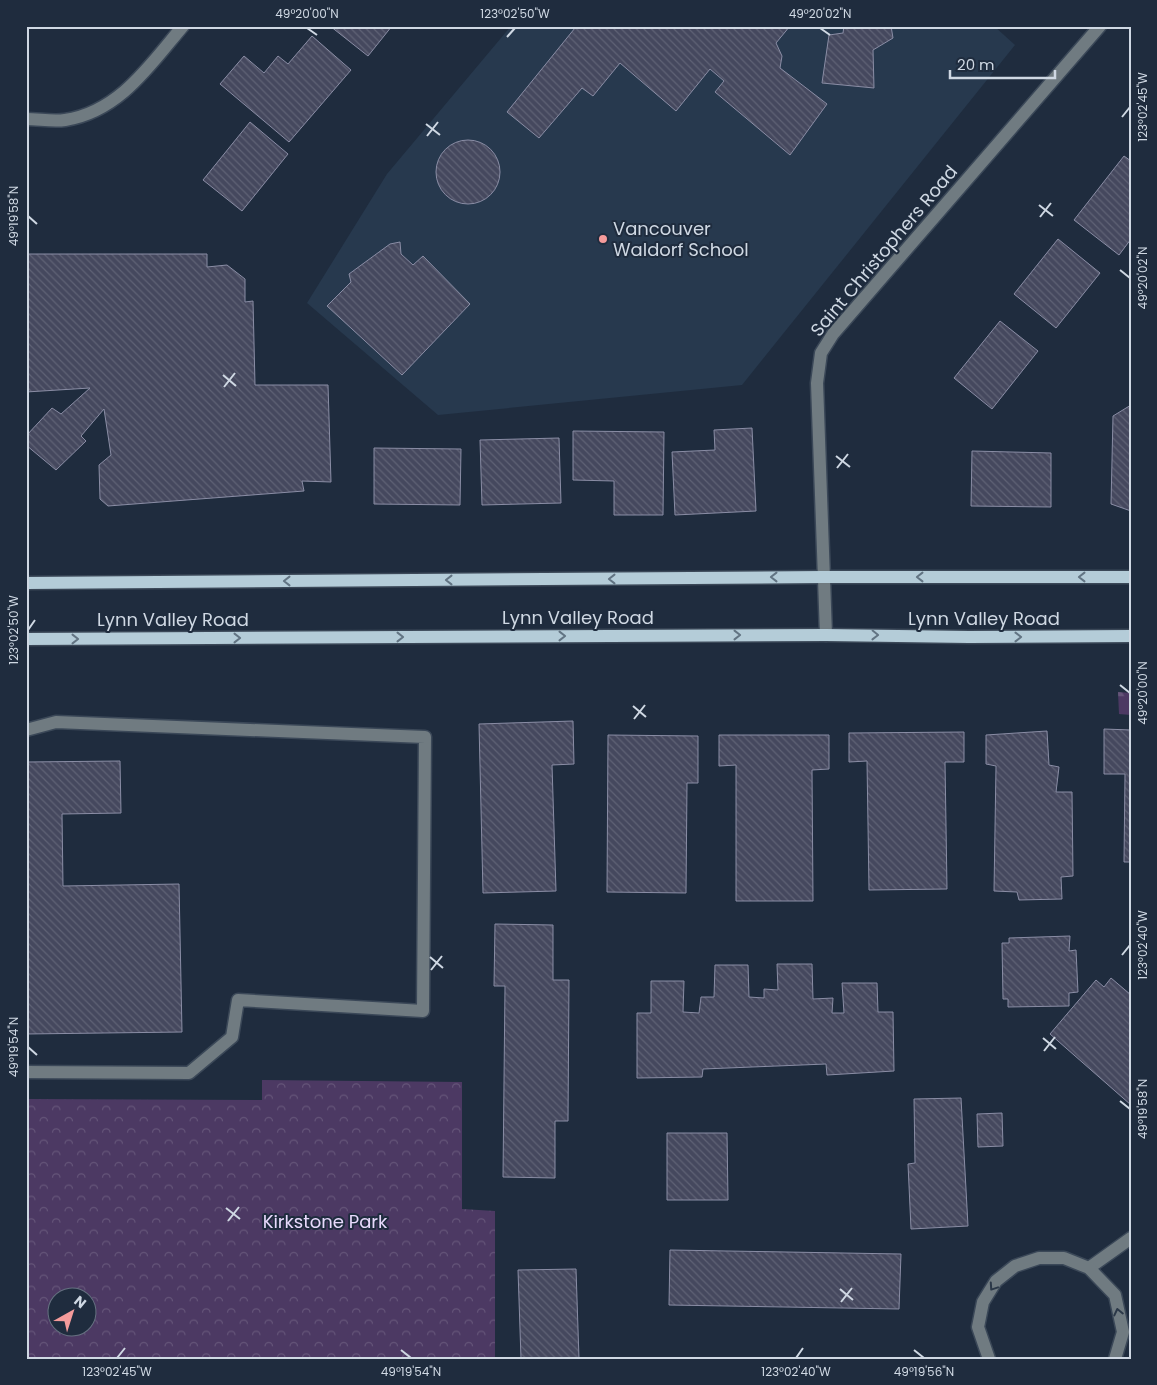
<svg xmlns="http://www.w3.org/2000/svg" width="1157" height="1385" viewBox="0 0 1157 1385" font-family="Poppins,sans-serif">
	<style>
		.built { fill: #27394e }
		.forest { fill: url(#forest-firs) }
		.park { fill: url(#park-crowns); fill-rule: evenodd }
		.building { fill: url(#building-back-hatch); stroke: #8a8da5 }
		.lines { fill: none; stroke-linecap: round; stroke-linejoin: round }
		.minor-casing { stroke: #3b4858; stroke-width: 15 }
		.major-casing { stroke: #3b4858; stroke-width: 15 }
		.minor { stroke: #707b81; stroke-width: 12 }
		.major { stroke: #b4ccd8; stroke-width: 12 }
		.oneway { stroke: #627483 }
		.oneway2 { stroke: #2b3848 }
		.ticks { fill: none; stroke: #cfd8e3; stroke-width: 2 }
		.poi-dot { fill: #f59b9b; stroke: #1f2c3e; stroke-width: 2 }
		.labels { text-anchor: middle; stroke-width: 4; stroke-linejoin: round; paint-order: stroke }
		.poi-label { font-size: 18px; fill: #cfd8e3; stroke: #1f2c3e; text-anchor: start }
		.street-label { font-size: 18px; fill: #cfd8e3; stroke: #1f2c3e }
		.park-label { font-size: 18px; fill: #e8d9fc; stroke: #1f2c3e }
		.neatline { fill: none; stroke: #cfd8e3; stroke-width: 2 }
		.ticks-label { font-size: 12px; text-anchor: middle; fill: #cfd8e3 }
	</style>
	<defs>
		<pattern id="forest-firs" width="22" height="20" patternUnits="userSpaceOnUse" patternTransform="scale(1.25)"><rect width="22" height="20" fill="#4c3963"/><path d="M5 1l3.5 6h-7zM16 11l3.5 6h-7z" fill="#655579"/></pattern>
		<pattern id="park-crowns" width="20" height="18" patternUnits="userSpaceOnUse" patternTransform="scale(1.25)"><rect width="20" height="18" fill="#4c3963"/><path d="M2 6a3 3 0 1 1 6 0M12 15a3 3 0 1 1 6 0" fill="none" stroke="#655579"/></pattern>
		<pattern id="building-back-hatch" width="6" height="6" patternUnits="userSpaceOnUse" patternTransform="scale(1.25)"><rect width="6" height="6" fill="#45485e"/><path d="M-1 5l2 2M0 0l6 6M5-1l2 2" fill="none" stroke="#5f6275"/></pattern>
	</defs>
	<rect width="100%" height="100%" fill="#1f2c3e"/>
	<polygon class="built" points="511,26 994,26 1015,45 742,385 438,415 307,303 387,174"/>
	<polygon class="forest" points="1118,692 1131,693 1131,715 1119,714"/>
	<path class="park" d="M262 1080 462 1082V1209L495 1211V1359H26V1099L262 1100ZM58 1298H88V1328H58Z"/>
	<g class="building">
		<polygon points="330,26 392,26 368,56"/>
		<polygon points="572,26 790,26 776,43 782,56 780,68 827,104 790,155 715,92 724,81 710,69 676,111 620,63 593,96 582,88 539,138 507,112 575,28"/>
		<polygon points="844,26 891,26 893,38 873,50 874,88 822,83 829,35 843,33"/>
		<polygon points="312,36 351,70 289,142 220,84 244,56 264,73 278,56 288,64"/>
		<polygon points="250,122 288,154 242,211 203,180"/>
		<circle cx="468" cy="172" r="32"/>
		<polygon points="1124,156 1131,161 1131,239 1119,255 1074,220"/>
		<polygon points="1058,239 1100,273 1056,328 1014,294"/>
		<polygon points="400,242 401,254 413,265 423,256 470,304 402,375 327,306 351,282 349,274 390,244"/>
		<polygon points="26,254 207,254 207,267 227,265 245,279 245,302 253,301 255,385 328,385 331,482 302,481 304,491 108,506 100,499 99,465 111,455 104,409 81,436 86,441 56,470 26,445 26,436 52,408 61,414 90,388 26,392"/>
		<polygon points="1000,321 1038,351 992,409 954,378"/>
		<polygon points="1131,405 1131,511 1111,504 1113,416"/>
		<polygon points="752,428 756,511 675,515 672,452 715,450 714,430"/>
		<polygon points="573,431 664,432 663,515 614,515 614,481 573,480"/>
		<polygon points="559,438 561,503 482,505 480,440"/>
		<polygon points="374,448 461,449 460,505 374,504"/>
		<polygon points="972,451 1051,453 1051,507 971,506"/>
		<polygon points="573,721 574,764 552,765 556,891 483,893 479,724"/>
		<polygon points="1104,729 1131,730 1131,862 1124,862 1125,774 1104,774"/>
		<polygon points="1047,731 1049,765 1059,767 1056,792 1072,792 1073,876 1061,877 1062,899 1019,900 1017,892 994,891 996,766 986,764 986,735"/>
		<polygon points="964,732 964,762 945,762 947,889 869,890 867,761 849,762 849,733"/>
		<polygon points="608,735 698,736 698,783 687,783 686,893 607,892"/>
		<polygon points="719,735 829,735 829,769 812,770 813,901 736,901 736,765 719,766"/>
		<polygon points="120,761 121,813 62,814 63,886 179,884 182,1032 26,1034 26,762"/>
		<polygon points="495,924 553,925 553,980 569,980 568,1121 555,1121 555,1178 503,1177 505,986 494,986"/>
		<polygon points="1070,936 1069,951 1076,950 1078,992 1069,993 1069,1006 1008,1007 1008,999 1003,999 1002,943 1009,943 1009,938"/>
		<polygon points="777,964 812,964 813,999 833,998 832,1013 844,1013 842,983 877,983 878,1012 893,1012 894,1071 827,1075 826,1064 703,1069 702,1077 637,1078 637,1013 651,1013 651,981 684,981 683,1012 699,1013 701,997 714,997 715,965 748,965 749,997 764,998 764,989 778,990"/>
		<polygon points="1111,978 1131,995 1131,1105 1050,1034 1096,980 1104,987"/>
		<polygon points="961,1098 968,1226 911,1229 908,1164 915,1163 914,1099"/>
		<polygon points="1002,1113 1003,1146 978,1147 977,1114"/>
		<polygon points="667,1133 727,1133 728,1200 667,1200"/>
		<polygon points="670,1250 901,1254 899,1309 669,1305"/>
		<polygon points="576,1269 579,1359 521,1359 518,1270"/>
	</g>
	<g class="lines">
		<defs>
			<g id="minor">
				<path d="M26 119C39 119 53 122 65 120 119 112 150 65 183 26"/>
				<polyline points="826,635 817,383 821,353 833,334 1100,26"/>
				<polyline points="26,730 56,722 425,737 423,1011 238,1000 232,1037 189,1073 26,1072"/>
				<polyline points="1089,1268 1131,1238"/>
				<polyline points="989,1359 978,1327 983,1302 996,1281 1015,1266 1039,1258 1064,1258 1089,1268 1115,1295 1123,1332 1115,1359"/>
			</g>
			<g id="major">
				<polyline points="26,583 823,577 1131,577"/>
				<polyline points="26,639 826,635 969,637 1131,636"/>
			</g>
		</defs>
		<use href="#minor" class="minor-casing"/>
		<use href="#major" class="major-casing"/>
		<use href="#minor" class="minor"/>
		<use href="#major" class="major"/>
	</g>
	<defs><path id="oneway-chevron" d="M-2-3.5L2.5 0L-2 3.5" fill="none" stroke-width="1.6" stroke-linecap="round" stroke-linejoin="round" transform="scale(1.25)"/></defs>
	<g class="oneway">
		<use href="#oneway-chevron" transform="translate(774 577) rotate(180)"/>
		<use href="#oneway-chevron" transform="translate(920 577) rotate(180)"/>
		<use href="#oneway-chevron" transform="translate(1082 577) rotate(180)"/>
		<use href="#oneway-chevron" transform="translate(612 579) rotate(180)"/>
		<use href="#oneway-chevron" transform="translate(449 580) rotate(180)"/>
		<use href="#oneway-chevron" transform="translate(287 581) rotate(180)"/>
		<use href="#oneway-chevron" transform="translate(737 635)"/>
		<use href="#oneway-chevron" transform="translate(875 635) rotate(1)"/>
		<use href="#oneway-chevron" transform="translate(562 636)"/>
		<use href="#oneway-chevron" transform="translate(400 637)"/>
		<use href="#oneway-chevron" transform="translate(1018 637)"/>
		<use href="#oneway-chevron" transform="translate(237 638)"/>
		<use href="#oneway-chevron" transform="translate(75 639)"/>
	</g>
	<g class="oneway2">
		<use href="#oneway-chevron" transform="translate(993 1287) rotate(124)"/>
		<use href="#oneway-chevron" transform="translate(1118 1312) rotate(-103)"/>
	</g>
	<path class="ticks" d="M307 28 317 35M820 28 830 35M507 37 515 28M1122 117 1130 107M426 124 440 135M427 136 438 122M1039 205 1053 216M28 216 37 224M1040 217 1051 203M1120 270 1130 278M223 375 236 386M224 387 235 373M836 456 850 467M837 468 848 454M28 630 35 620M1120 685 1130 693M633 706 646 717M634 719 645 705M1122 955 1130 945M430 957 443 968M431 970 442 956M1043 1038 1056 1049M28 1047 37 1055M1044 1051 1055 1037M1120 1101 1130 1109M226 1208 240 1219M228 1221 239 1207M840 1289 853 1300M841 1302 852 1288M401 1350 411 1358M914 1350 924 1358M117 1358 125 1348M796 1358 803 1348"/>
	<circle class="poi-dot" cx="603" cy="239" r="5"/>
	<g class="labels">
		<g class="poi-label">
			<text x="613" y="235">Vancouver<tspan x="613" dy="21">Waldorf School</tspan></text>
		</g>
		<g class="street-label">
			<text transform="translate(884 251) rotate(-50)" y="6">Saint Christophers Road</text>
			<text x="578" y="624">Lynn Valley Road</text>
			<text x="984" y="625">Lynn Valley Road</text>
			<text x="173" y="626">Lynn Valley Road</text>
		</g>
		<g class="park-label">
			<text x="325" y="1228">Kirkstone Park</text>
		</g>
	</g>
	<rect width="1157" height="1385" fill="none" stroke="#1f2c3e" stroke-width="55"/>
	<g transform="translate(72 1312) rotate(39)"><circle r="24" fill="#1f2c3e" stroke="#657180"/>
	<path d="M0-4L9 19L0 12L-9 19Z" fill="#f59b9b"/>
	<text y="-8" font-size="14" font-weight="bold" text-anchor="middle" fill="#cfd8e3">N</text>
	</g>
	<path d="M950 70v8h105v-8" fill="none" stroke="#cfd8e3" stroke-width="2.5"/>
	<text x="957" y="70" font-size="15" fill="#cfd8e3" stroke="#1f2c3e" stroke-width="4" paint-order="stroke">20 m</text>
	<rect x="28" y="28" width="1102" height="1330" class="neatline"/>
	<g class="ticks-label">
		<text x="307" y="18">49°20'00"N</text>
		<text x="515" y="18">123°02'50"W</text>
		<text x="820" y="18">49°20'02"N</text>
		<text transform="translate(1143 107) rotate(-90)" y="4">123°02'45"W</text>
		<text transform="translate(14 216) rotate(-90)" y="4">49°19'58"N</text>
		<text transform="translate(1143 278) rotate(-90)" y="4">49°20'02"N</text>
		<text transform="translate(14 630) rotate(-90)" y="4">123°02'50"W</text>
		<text transform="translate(1143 693) rotate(-90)" y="4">49°20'00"N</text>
		<text transform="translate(1143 945) rotate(-90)" y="4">123°02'40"W</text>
		<text transform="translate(14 1047) rotate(-90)" y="4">49°19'54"N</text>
		<text transform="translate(1143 1109) rotate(-90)" y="4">49°19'58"N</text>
		<text x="117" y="1376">123°02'45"W</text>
		<text x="411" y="1376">49°19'54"N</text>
		<text x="796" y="1376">123°02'40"W</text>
		<text x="924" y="1376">49°19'56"N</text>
	</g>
</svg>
